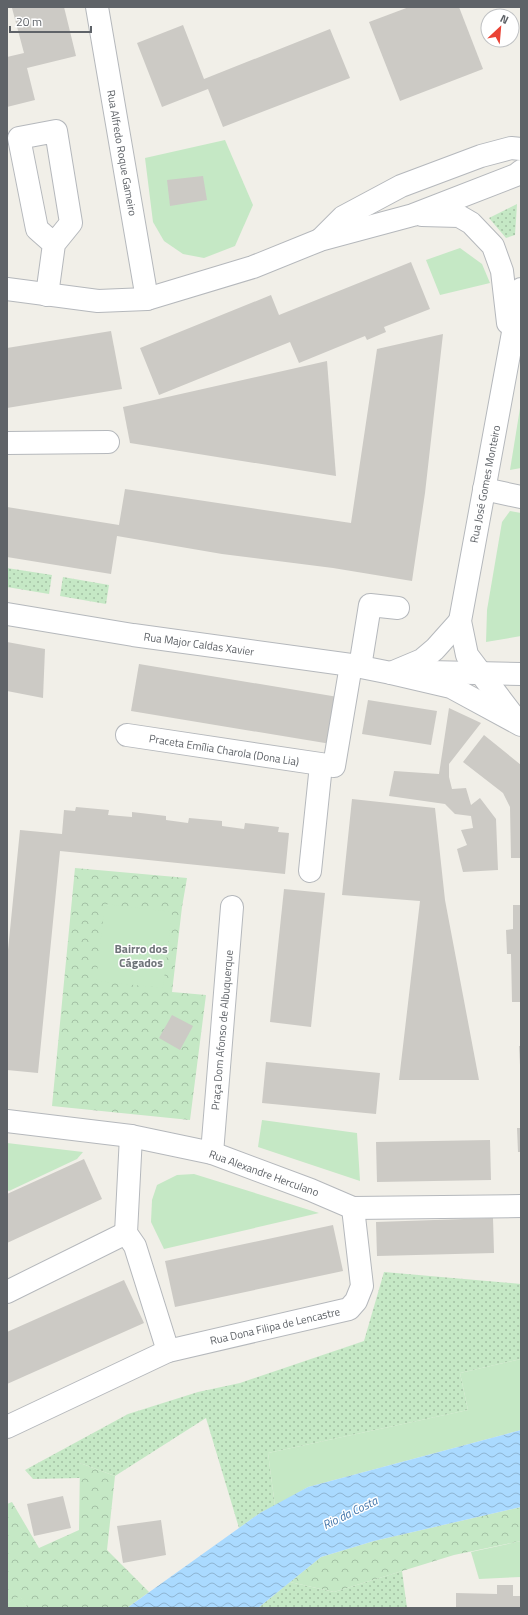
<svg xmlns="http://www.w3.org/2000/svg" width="528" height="1615" viewBox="0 0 528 1615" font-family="'Titillium Web',sans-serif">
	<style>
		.grass { fill: url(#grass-dots) }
		.forest { fill: url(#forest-crowns) }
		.garden { fill: #c5e8c5 }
		.water { fill: url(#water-waves) }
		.building { fill: #cccac5 }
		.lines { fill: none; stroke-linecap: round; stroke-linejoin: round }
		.minor-casing { stroke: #b5b8bc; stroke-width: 24 }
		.minor { stroke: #fff; stroke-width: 22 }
		.labels { text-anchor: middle; stroke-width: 3; stroke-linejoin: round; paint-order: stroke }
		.street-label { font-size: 11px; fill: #5f6368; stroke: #fff }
		.neighbourhood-label { font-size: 12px; font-weight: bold; fill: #70757a; stroke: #fff }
		.water-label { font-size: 12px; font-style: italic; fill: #4174aa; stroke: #fff }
	</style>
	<defs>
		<pattern id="grass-dots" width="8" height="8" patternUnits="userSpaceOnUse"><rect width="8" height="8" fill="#c5e8c5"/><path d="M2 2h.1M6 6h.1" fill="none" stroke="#a3c0a4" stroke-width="1.8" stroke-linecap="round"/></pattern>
		<pattern id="forest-crowns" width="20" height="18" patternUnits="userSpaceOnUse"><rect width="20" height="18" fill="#c5e8c5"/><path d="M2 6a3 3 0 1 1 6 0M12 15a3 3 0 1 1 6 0" fill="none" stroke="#a3c0a4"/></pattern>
		<pattern id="water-waves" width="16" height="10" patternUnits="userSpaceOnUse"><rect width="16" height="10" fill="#aadaff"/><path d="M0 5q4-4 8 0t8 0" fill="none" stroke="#8eb4d2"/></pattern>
	</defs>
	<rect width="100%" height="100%" fill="#f1efe8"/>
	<g class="grass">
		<polygon points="517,204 515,235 506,238 489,218"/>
		<polygon points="7,568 52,575 49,594 7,587"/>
		<polygon points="63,577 109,585 106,604 60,596"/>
		<polygon points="384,1272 521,1284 521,1359 460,1373 468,1410 268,1453 275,1506 260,1513 239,1528 206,1418 115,1476 80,1463 80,1478 33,1479 25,1470 128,1414 198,1392 240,1383 364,1341"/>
		<polygon points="402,1571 407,1608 258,1608 290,1582 334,1592"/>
	</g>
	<g class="forest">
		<polygon points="75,868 187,878 182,907 172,992 206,995 190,1120 52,1106"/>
		<polygon points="80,1463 115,1476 107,1550 149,1592 127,1608 28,1608 20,1597 7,1603 7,1504 12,1502 39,1548 79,1530"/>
		<polygon points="521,1507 521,1541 454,1555 334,1592 290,1582 321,1557 374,1541"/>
	</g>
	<g class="garden">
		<polygon points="225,140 253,205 235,246 204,258 183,254 164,241 153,222 145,158"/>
		<polygon points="460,248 482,264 490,283 440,295 426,260"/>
		<polygon points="521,402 521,468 510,470"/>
		<polygon points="510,511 521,513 521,636 486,642 487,610 502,522"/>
		<polygon points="105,904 172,912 163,988 96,981"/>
		<polygon points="262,1120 357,1133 360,1181 258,1147"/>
		<polygon points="7,1143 83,1152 77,1159 9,1191 7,1190"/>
		<polygon points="194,1174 319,1213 164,1249 151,1222 152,1200 157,1185 177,1175"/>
		<polygon points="521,1359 521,1430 308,1487 275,1506 268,1453 468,1410 460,1373"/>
		<polygon points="521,1541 521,1577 479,1579 471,1552"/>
		<polygon points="20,1596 28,1608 7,1608 7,1603"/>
	</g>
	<polygon class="water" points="521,1430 521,1507 374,1541 321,1557 258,1608 127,1608 260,1513 308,1487"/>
	<g class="building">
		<polygon points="17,7 64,7 76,56 27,68 35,100 7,107 7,57 24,53 12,8"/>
		<polygon points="409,7 459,7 483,69 400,101 369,22"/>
		<polygon points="183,25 204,79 330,29 350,78 223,127 208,89 162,107 137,43"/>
		<polygon points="203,176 207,200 170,206 167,180"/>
		<polygon points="411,262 430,309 384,327 386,332 367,340 365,336 299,363 290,342 159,395 140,348 271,295 279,315"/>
		<polygon points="111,331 122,389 7,408 7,348"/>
		<polygon points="443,334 425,493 412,581 333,568 222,554 117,536 111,574 7,557 7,507 119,525 125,489 351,523 377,349"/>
		<polygon points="327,361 336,476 130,443 123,407"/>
		<polygon points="7,642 45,649 43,698 7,691"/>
		<polygon points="139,664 338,697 331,744 131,711"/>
		<polygon points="368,700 437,711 431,745 362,734"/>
		<polygon points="449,708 481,723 449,764 449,777 452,789 466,788 471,805 480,798 496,819 498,870 463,872 457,849 467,845 461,830 473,828 471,816 455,814 445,804 389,796 394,771 439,774"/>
		<polygon points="484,735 521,765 521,858 511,858 510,807 503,793 463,762"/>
		<polygon points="352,799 435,808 445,900 479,1080 399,1080 420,901 342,895"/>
		<polygon points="76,807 109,810 108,815 132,817 132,812 166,816 166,820 188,823 189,818 222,821 222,826 244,829 245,823 279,827 278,832 289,833 285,874 60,851 38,1073 7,1070 7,960 20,830 62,834 64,810 75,811"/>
		<polygon points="284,889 325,893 311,1027 270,1022"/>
		<polygon points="513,905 521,905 521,1002 512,1002 511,954 507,954 506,930 513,929"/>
		<polygon points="172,1015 193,1026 180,1050 159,1038"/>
		<polygon points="519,1046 521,1046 521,1065 520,1065"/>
		<polygon points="266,1062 380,1073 376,1114 262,1103"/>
		<polygon points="517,1128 521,1128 521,1152 518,1152"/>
		<polygon points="490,1140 491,1180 377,1182 376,1142"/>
		<polygon points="84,1159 102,1199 7,1243 7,1194"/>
		<polygon points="493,1218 494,1253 377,1256 376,1222"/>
		<polygon points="333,1225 343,1271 175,1307 165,1261"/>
		<polygon points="124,1280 144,1323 7,1384 7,1332"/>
		<polygon points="63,1496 71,1528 34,1536 27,1504"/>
		<polygon points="161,1520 166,1555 123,1563 117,1526"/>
		<polygon points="497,1585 513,1585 513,1596 521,1596 521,1608 456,1608 456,1593 497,1594"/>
	</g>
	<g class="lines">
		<defs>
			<g id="minor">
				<polyline points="97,7 147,299"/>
				<polyline points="422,215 459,216 471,223 493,246 502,271 508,323"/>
				<polyline points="321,239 343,217 401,186 481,156 511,148 521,149"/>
				<polyline points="7,289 98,301 147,299 253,267 320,240 413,215 516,175 521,171"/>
				<polyline points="47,295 54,244 37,229 19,138 56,131 71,223 54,244"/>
				<polyline points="7,443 108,442"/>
				<polyline points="484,489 521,497"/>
				<polyline points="7,614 133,635 351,665 391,673 451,687 521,725"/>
				<polyline points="360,667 370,605 398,608"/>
				<polyline points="428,672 521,674"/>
				<polyline points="391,673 422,660 435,649 460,621"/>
				<polyline points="514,717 467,655 460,621 521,289"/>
				<polyline points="127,735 334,766 351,665"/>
				<polyline points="310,871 321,765"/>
				<polyline points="7,1121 131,1136 212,1153 311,1190 353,1208 521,1206"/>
				<polyline points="131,1136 126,1233 135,1246 168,1351"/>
				<polyline points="212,1153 232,907"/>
				<polyline points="7,1292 126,1233"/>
				<polyline points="7,1427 168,1351 349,1309 356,1301 362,1286 353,1208"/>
			</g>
		</defs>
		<use href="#minor" class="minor-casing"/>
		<use href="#minor" class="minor"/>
	</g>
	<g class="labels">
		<g class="street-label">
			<text transform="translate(122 153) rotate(80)" y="4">Rua Alfredo Roque Gameiro</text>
			<text transform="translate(485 484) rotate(-79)" y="4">Rua José Gomes Monteiro</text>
			<text transform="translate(199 644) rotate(8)" y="4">Rua Major Caldas Xavier</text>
			<text transform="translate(224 750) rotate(9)" y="4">Praceta Emília Charola (Dona Lia)</text>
			<text transform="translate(222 1030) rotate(-85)" y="4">Praça Dom Afonso de Albuquerque</text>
			<text transform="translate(264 1173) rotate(20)" y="4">Rua Alexandre Herculano</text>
			<text transform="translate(275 1326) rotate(-13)" y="4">Rua Dona Filipa de Lencastre</text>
		</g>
		<g class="neighbourhood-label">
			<text x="141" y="953">Bairro dos<tspan x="141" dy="14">Cágados</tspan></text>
		</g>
		<g class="water-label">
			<text transform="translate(350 1513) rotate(-26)" y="4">Rio da Costa</text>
		</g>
	</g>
	<rect width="528" height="1615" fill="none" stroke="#5f6368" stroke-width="16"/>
	<g transform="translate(500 28) rotate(26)"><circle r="19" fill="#ffffff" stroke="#bfc1c3"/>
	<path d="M0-3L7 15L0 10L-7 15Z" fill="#ea4335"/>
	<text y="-6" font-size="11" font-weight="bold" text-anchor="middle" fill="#5f6368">N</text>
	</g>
	<path d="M10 26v6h81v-6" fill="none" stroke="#5f6368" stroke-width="2"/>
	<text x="16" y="26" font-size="12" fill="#5f6368" stroke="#ffffff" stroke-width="3" paint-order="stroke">20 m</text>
</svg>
